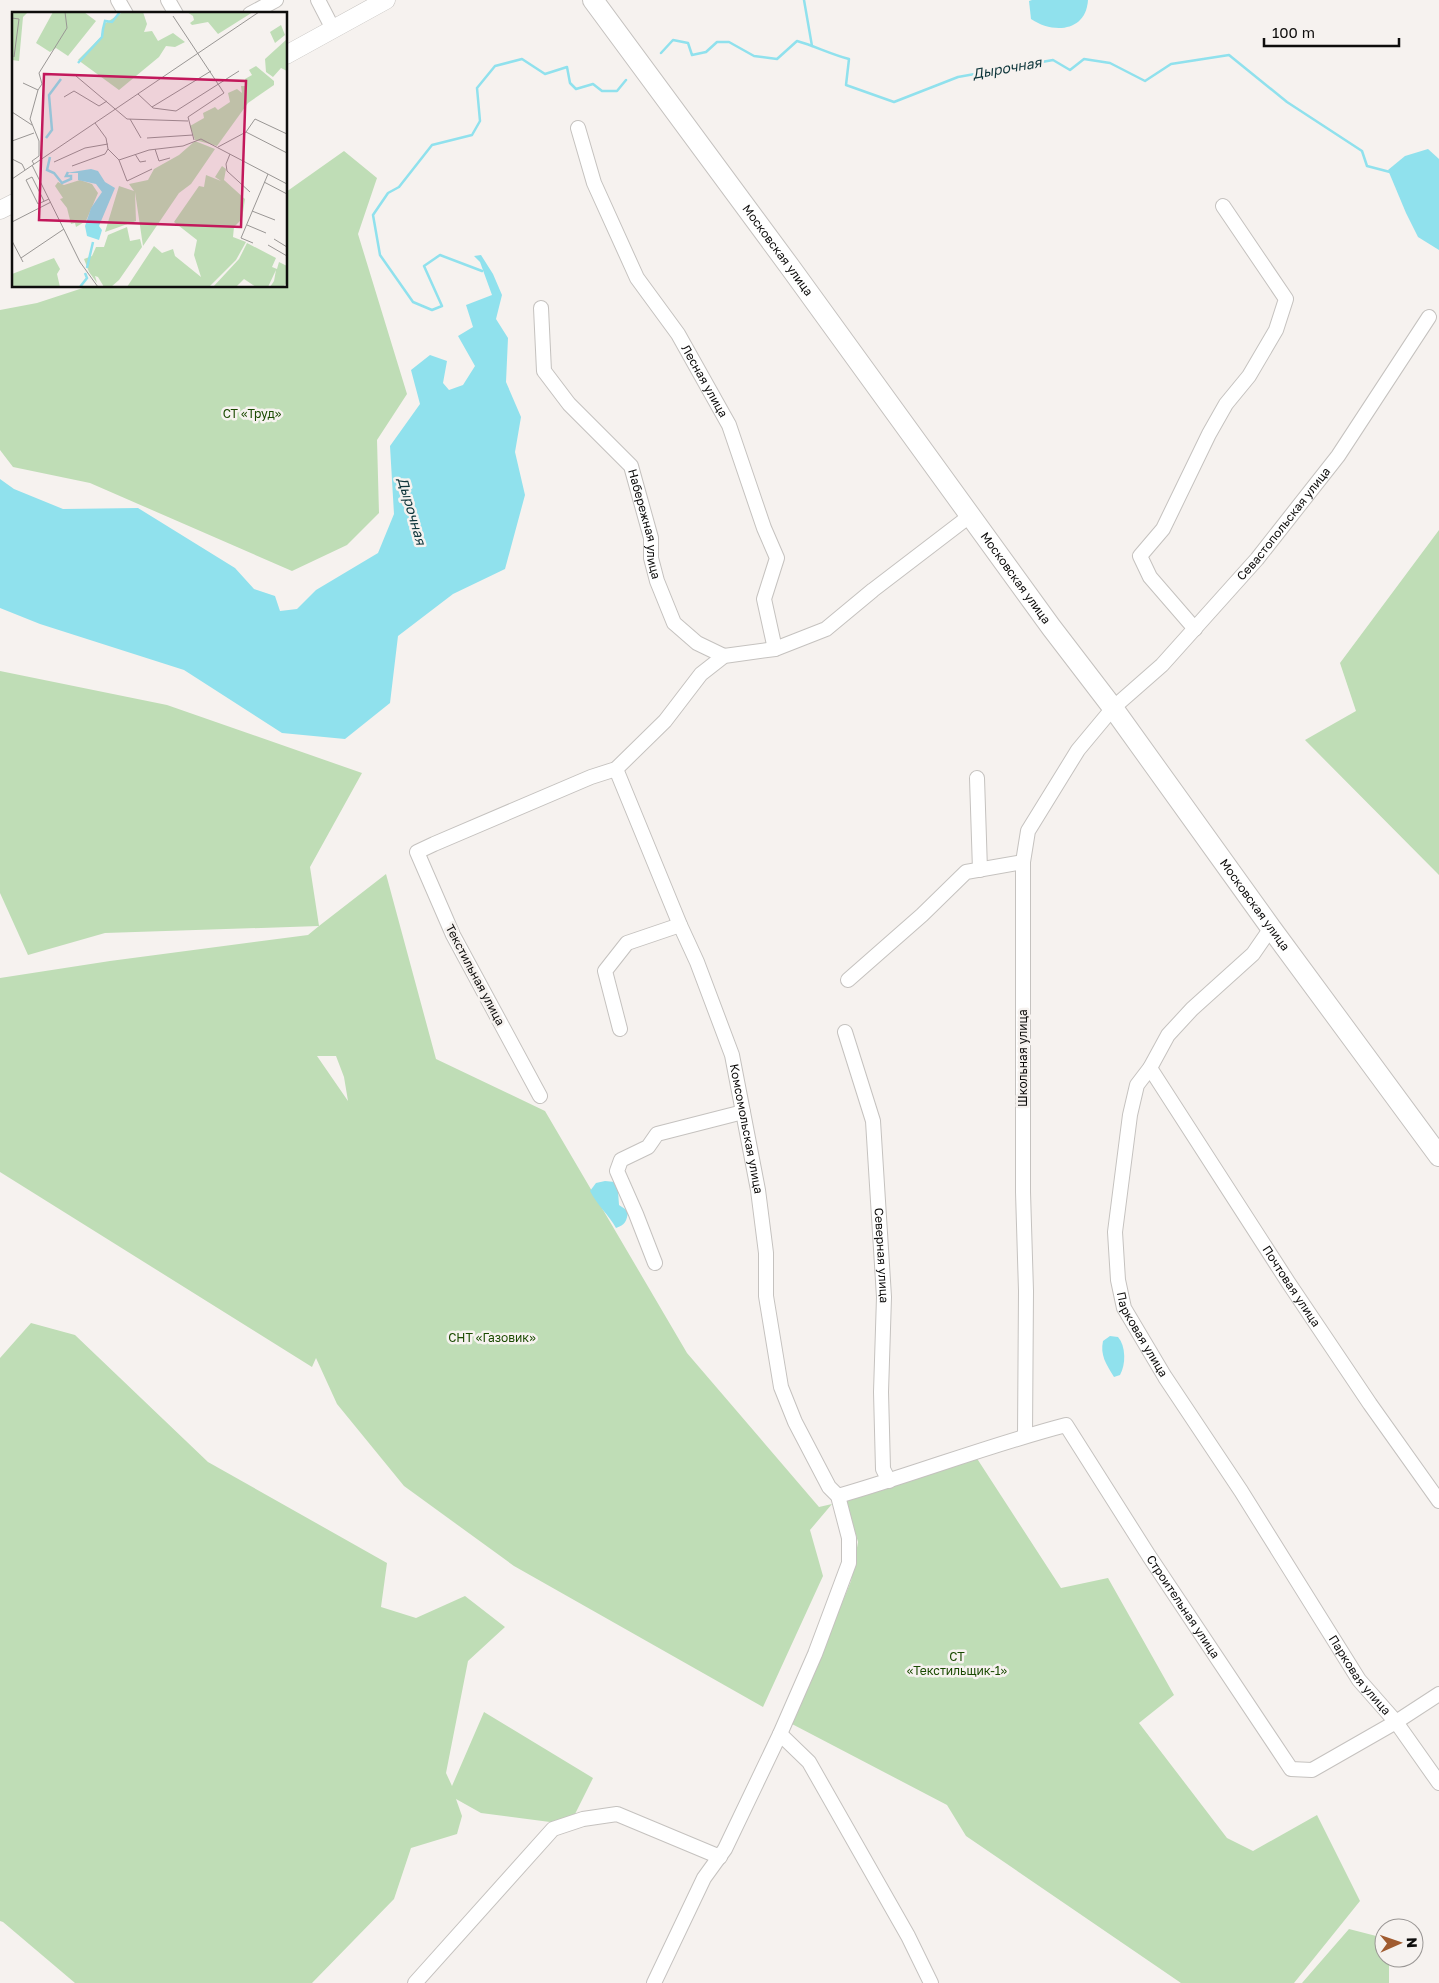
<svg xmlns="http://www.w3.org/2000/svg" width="1439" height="1983" viewBox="0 0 1439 1983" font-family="'Golos Text',sans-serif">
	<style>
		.green { fill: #bfddb6; fill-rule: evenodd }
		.water { fill: #90e1ed }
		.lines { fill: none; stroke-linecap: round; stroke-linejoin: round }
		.stream { stroke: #90e1ed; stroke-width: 2.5 }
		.minor-casing { stroke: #c5c2bf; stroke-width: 16 }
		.major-casing { stroke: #c5c2bf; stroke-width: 19 }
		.highway-casing { stroke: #c5c2bf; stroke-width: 22 }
		.minor { stroke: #fff; stroke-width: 14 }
		.major { stroke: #fff; stroke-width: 18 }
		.highway { stroke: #fff; stroke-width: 20 }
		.labels { text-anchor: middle; stroke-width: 5; stroke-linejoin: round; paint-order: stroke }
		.street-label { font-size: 12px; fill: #0e0d0c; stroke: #f6f2ef }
		.park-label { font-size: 12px; fill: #1a4a01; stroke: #f6f2ef }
		.water-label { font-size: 14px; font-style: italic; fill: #0d353a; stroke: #f6f2ef }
		.inset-river { fill: none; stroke: #90e1ed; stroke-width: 2.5 }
		.inset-road { fill: none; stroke: #999694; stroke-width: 1 }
		.view { fill: #c2185b; fill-opacity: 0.15; stroke: #c2185b; stroke-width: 2.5 }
		.inset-edge { fill: none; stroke: #0e0d0c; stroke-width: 2.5 }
	</style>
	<rect width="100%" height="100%" fill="#f6f2ef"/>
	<g class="green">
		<polygon points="344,151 377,178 358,234 407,394 377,440 379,513 347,545 292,571 90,483 13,467 0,450 0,310 37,303 89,286 286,286 286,192"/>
		<polygon points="1439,530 1439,875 1305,740 1356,711 1340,663"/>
		<path d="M0 671 167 705 362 773 310 867 319 926 386 874 436 1059 545 1111 687 1353 819 1507 832 1504 810 1530 823 1576 763 1707 514 1566 404 1486 337 1404 316 1358 312 1367 0 1172V978L110 961 308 935 319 926 105 933 28 955 0 893ZM317 1056H336L344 1077 348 1101Z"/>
		<polygon points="31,1323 75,1335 208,1462 387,1563 381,1607 416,1618 465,1596 505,1627 468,1661 446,1773 452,1786 484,1712 593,1778 571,1822 550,1822 481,1813 456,1799 462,1816 457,1834 411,1848 394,1899 312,1983 75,1983 3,1922 0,1921 0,1358"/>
		<polygon points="976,1457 1061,1588 1108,1578 1174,1695 1139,1723 1227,1838 1253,1851 1317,1815 1360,1901 1294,1983 1181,1983 966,1836 947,1805 792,1724 851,1581 858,1542 846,1501"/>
		<polygon points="1349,1929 1384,1938 1384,1958 1389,1958 1389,1983 1302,1983"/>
	</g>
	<g class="water">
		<path d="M1032 0H1088C1086 32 1053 34 1031 19L1029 1Z"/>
		<polygon points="1428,149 1439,159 1439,250 1418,237 1406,213 1388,170 1405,156"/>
		<polygon points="481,255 493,274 502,295 496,319 508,338 506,382 521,417 515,452 525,495 505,569 453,594 398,636 390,703 345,739 282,733 184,670 40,624 0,608 0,479 14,489 63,509 138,508 235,568 254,589 275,596 280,611 297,609 316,590 378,553 394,514 390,446 420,404 411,370 430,355 447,361 443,383 449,390 463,385 475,366 458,336 473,327 466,305 492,295 480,262 474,256"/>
		<path d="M605 1181 615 1182 618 1191 619 1205 628 1211C627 1221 625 1225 616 1228 609 1215 597 1205 590 1191L596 1183Z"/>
		<path d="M1110 1336 1118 1337C1126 1346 1126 1365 1120 1375L1114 1377C1106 1364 1100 1355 1103 1341Z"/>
	</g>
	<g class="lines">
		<g class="stream">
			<polyline points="804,0 812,46"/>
			<path d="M661 53 673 40 688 43 692 55 706 52 717 42H729L754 56 777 59 797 41C815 46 830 54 849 59L846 85 894 102 958 77 1053 60 1070 70 1084 59 1110 63 1145 81 1171 64 1229 55 1287 102 1362 151 1367 166 1390 172"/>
			<polyline points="482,271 440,255 424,266 442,306 432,310 413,302 380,255 373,215 388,193 399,187 432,145 472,135 480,121 477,88 495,66 522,59 545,74 567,67 570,83 576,89 593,84 602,91 617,91 626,80"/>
		</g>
		<defs>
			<g id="minor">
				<polyline points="118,0 126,14"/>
				<polyline points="168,0 176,14"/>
				<polyline points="318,0 333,29"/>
				<polyline points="250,14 276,0"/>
				<path id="s1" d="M578 128 594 183 637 278 678 334 729 425 764 528 777 558 764 599 775 649"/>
				<path id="s2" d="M541 308 544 371 569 404 631 466 651 538V558L657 581 674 623 697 643 724 656"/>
				<polyline points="1195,629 1150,577 1140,556 1163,529 1209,434 1226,404 1249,376 1276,330 1286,299 1223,206"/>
				<path id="s3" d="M616 769 680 925 697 962 732 1055 758 1190 766 1253V1296L781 1387 795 1422 829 1487 838 1496 849 1538V1563L815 1654 780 1734 725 1849 704 1878 654 1983"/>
				<polyline points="977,778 980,870"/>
				<path id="s4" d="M1271 928 1253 954 1192 1009 1168 1035 1150 1068 1137 1085 1130 1115 1115 1232 1118 1280 1124 1308 1165 1377 1241 1491 1359 1680 1396 1722 1439 1783"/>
				<polyline points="848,980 922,915 966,872 1023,862"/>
				<polyline points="620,1029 605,971 627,943 680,925"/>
				<path id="s5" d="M845 1032 873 1121 884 1297 881 1392 883 1469 889 1481"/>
				<path id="s6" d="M1150 1068 1288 1282 1370 1404 1439 1501"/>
				<polyline points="540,1096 453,935 417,852 434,844 591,777 616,769 665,721 701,674 724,656 775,649 826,629 873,590 971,515"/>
				<polyline points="655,1263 636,1214 617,1171 621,1160 648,1147 657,1134 743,1112"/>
				<path id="s7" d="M1025 1435 1026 1291 1023 1192V862L1028 831 1078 750 1113 708 1162 665 1257 559 1338 456 1429 317"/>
				<path id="s8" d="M838 1496C915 1474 989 1445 1066 1425L1149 1556 1291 1769 1312 1770 1396 1722 1439 1694"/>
				<polyline points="780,1734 809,1762 908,1936 931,1983"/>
				<polyline points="415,1983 553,1829 583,1819 617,1814 720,1857"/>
			</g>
			<g id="major">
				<polyline points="286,55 386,0"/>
				<polyline points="0,210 14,203"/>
			</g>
			<g id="highway">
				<path id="s9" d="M593 0 790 267 1051 627 1113 708 1271 928 1439 1156"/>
			</g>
		</defs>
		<use href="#minor" class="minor-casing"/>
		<use href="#major" class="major-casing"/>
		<use href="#highway" class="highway-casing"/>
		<use href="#minor" class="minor"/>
		<use href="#major" class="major"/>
		<use href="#highway" class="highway"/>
	</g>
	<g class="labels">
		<g class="street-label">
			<text dy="4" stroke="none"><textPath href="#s9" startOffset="311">Московская улица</textPath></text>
			<text dy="4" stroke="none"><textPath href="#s1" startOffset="285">Лесная улица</textPath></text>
			<text dy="4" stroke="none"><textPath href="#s7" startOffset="1006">Севастопольская улица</textPath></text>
			<text dy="4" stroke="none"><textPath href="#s2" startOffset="252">Набережная улица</textPath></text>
			<text dy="4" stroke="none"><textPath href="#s9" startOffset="716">Московская улица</textPath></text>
			<text dy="4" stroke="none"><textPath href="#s9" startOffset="1121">Московская улица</textPath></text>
			<text transform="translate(475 975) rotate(62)" y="4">Текстильная улица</text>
			<text transform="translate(1023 1058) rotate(-90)" y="4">Школьная улица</text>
			<text dy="4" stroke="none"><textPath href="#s3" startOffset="384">Комсомольская улица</textPath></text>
			<text dy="4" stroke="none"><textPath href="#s5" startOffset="228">Северная улица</textPath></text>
			<text dy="4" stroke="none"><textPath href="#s6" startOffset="260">Почтовая улица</textPath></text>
			<text dy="4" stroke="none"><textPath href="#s4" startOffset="465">Парковая улица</textPath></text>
			<text dy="4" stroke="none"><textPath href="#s8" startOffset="455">Строительная улица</textPath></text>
			<text dy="4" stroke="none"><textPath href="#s4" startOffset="870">Парковая улица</textPath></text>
		</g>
		<g class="park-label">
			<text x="252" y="418">СТ «Труд»</text>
			<text x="492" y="1342">СНТ «Газовик»</text>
			<text x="957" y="1661">СТ<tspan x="957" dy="14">«Текстильщик-1»</tspan></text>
		</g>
		<g class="water-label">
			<text transform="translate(1007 68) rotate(-10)" y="5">Дырочная</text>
			<text transform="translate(412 511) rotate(74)" y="5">Дырочная</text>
		</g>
	</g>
	<g transform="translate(12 12)">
		<rect width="275" height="275" fill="#f6f2ef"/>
		<path d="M0 0H16L11 5 7 49 0 48ZM41 0H72L84 9 56 44 44 36 38 40 24 31ZM111 0H131L135 12 132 20 140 19 146 29 161 21 173 30 163 35 154 34 147 45 107 78 66 48 89 25 92 12ZM175 0H241L206 22 196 10 180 13 178 11 182 8 181 4ZM269 13 273 23 263 31 258 20ZM275 27V59L269 56 261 65 254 60 253 47ZM244 54 262 69V73L236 91 205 134 183 128 178 114 192 106 191 101 203 95 206 98 218 90 216 81 225 77 230 81 229 74H235L233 67 240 63 237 58ZM183 129 203 137 179 172 167 181 131 234 123 180 124 209 93 220 107 174 122 179 117 172 136 168 142 157 167 143ZM210 154 214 157 212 168 233 187 230 207 222 215 221 225 234 230 224 248 197 275H115L142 234 150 241 161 237 163 244 189 265 182 243 185 228 162 210 187 174 192 175 194 163 209 169 203 165ZM68 168 80 172 86 181 74 209 64 215 63 211 59 212 55 196 48 187 51 186 43 174 46 170 52 173ZM115 215 118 229 128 227 130 235 107 268 99 275H92L86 265 83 264 85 271 77 260 72 247 80 244 84 235H92L96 223ZM235 231 264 246 260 255 265 257 267 250 275 254V271L271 275H258L262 269 264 258 256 275H244L232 267 224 275H201L227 247ZM42 246 48 257 45 262 48 275H0V262Z" fill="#bfddb6"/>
		<path d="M79 157 86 159 93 170 103 176 87 214 90 218 87 228 75 224 73 214 79 196 90 180 84 172 66 168V161H54Z" fill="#90e1ed"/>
		<path class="inset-river" d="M91 17 93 9 100 10 108 0M66 51 90 25 91 17M34 126 40 118 37 83 49 67M38 145 35 158 42 161 50 171 59 167V164H54L56 160M75 256 81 230M68 275 75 266 73 261"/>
		<path class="inset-road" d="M161 4 212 81 176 105 182 128M0 6 7 7 2 45M64 64 115 107 176 109M11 71 26 78 18 107 27 129V144L20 149 22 152M26 78 30 72 27 61 55 16 53 0M126 82 141 96 164 99 227 59M52 85 62 79 87 94 95 89M140 95 199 59M0 100 20 113M118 107 129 126M83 111 94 126 96 137 107 148 115 169 140 157M234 120 275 141M135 126 181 123M0 129 22 121M206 135 234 120 243 107 275 122M143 137 147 149 158 146M123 142 128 150 134 149M218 142 214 152 215 159 238 180M0 147 10 152 13 158M107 148 137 138 171 134 189 127 275 172M42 150 73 136 96 132M20 153 68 250 86 275M60 154 93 142 96 137M0 167 247 0M252 170 275 182M32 189 20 165 14 168 26 192 37 187M240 199 263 208M0 210 39 190M235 213 254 221M262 227 275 235M0 229 11 250M241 231 229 226 256 162M256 233 275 244M9 246 52 217"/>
		<path class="view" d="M32 62 234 69 229 215 27 208Z"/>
		<rect width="275" height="275" class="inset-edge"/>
	</g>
	<g transform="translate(1399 1943) rotate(88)"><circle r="24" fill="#f6f2ef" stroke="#999694"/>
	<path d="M0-4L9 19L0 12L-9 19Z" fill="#a05b2f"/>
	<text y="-8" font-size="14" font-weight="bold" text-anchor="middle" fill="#0e0d0c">N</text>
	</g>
	<path d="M1264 38v8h135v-8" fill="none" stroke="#0e0d0c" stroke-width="2.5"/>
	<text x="1272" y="38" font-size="15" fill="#0e0d0c" stroke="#f6f2ef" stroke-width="4" paint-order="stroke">100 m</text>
</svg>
